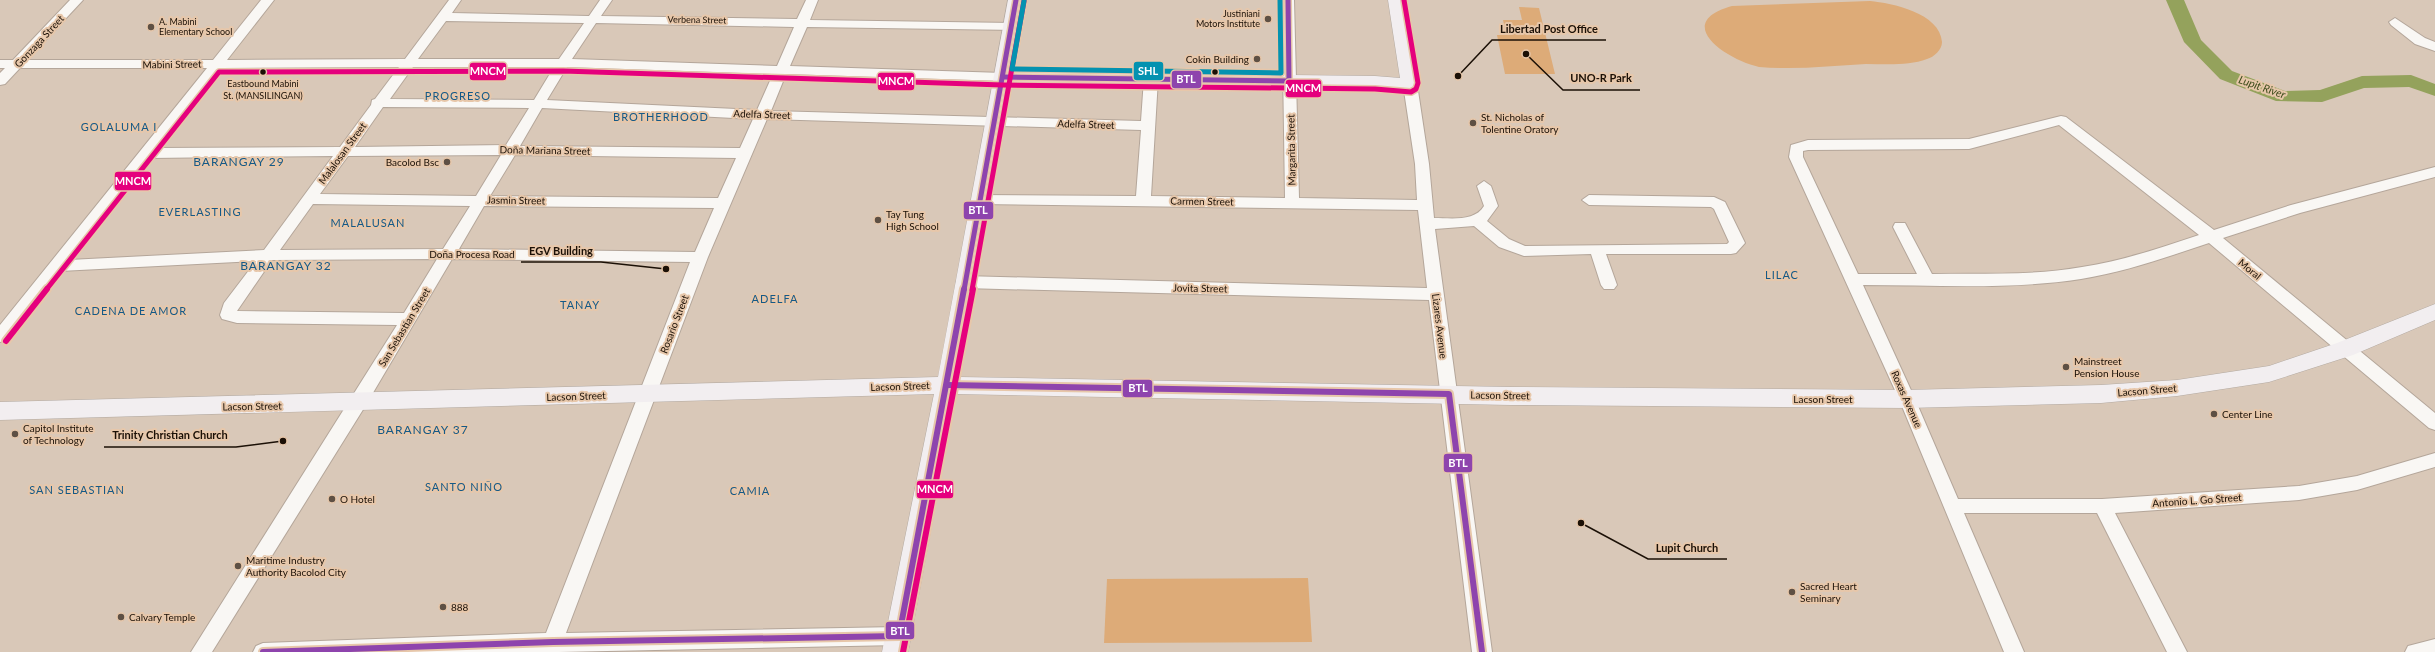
<svg xmlns="http://www.w3.org/2000/svg" width="2435" height="652" viewBox="0 0 2435 652" font-family="Lato,sans-serif">
	<style>
		.green { fill: #ddab78 }
		.lines { fill: none; stroke-linecap: round; stroke-linejoin: round }
		.river { fill: #94a25c; fill-rule: evenodd }
		.minor-casing { stroke: #b4a69a; stroke-width: 2 }
		.major-casing { stroke: #b3aaa2; stroke-width: 1 }
		.minor { fill: #f9f7f4; fill-rule: evenodd }
		.major { fill: #f2eef0; fill-rule: evenodd }
		.bus-1-far1-casing { stroke: #e7c7aa; stroke-width: 8 }
		.bus-1-casing { stroke: #e7c7aa; stroke-width: 10 }
		.bus-2-far1-casing { stroke: #e7c7aa; stroke-width: 8 }
		.bus-2-casing { stroke: #e7c7aa; stroke-width: 10 }
		.bus-3-casing { stroke: #e7c7aa; stroke-width: 8 }
		.bus-1-far1 { stroke: #8e44ad; stroke-width: 5 }
		.bus-1 { stroke: #8e44ad; stroke-width: 6 }
		.bus-2-far1 { stroke: #e5007d; stroke-width: 5 }
		.bus-2 { stroke: #e5007d; stroke-width: 6 }
		.bus-3 { stroke: #0492b0; stroke-width: 5 }
		.poi-dot { fill: #5e5044; stroke: #e7c7aa; stroke-width: 1.5 }
		.bus-dot { fill: #1b1006; stroke: #e7c7aa; stroke-width: 1.5 }
		.labels { text-anchor: middle; stroke-width: 4; stroke-linejoin: round; paint-order: stroke }
		.far-poi-label { font-size: 9px; fill: #1b1006; stroke: #e7c7aa; text-anchor: end }
		.far-street-label { font-size: 9px; fill: #1b1006; stroke: #e7c7aa }
		.bus-label { font-size: 9px; fill: #1b1006; stroke: #e7c7aa }
		.street-label { font-size: 10px; fill: #1b1006; stroke: #e7c7aa }
		.poi-label { font-size: 10px; fill: #1b1006; stroke: #e7c7aa; text-anchor: start }
		.water-label { font-size: 11px; font-style: italic; fill: #3d4c1b; stroke: #e7c7aa }
		.neighbourhood-label { font-size: 11px; letter-spacing: 1px; fill: #145987; stroke: #e7c7aa }
		.quarter-label { font-size: 12px; letter-spacing: 1px; fill: #145987; stroke: #e7c7aa }
		.leader { fill: none; stroke: #1b1006; stroke-width: 1.5 }
		.callout-dot { fill: #1b1006; stroke: #e7c7aa; stroke-width: 1.5 }
		.callout-label { font-size: 11px; text-anchor: middle; font-weight: bold; fill: #1b1006; stroke: #e7c7aa; stroke-width: 4; stroke-linejoin: round; paint-order: stroke }
		.line-badge { stroke: #e7c7aa; stroke-width: 1.5 }
		.badge-label { font-size: 11px; text-anchor: middle; font-weight: bold; fill: #fff }
	</style>
	<rect width="100%" height="100%" fill="#d9c8b8"/>
	<g class="green">
		<path d="M1870 1C1892 3 1940 13 1942 42 1942 50 1934 57 1927 59 1909 66 1886 64 1866 64 1831 66 1795 70 1759 67 1727 60 1671 23 1732 6Z"/>
		<polygon points="1519,7 1539,8 1555,74 1505,74 1497,35 1506,35 1503,20 1522,20"/>
		<polygon points="1308,578 1312,642 1104,643 1107,579"/>
	</g>
	<g class="lines">
		<polygon class="river" points="2166,0 2184,0 2201,40 2232,71 2285,91 2320,90 2362,76 2411,75 2435,84 2435,96 2409,87 2364,88 2322,102 2276,101 2220,79 2184,42"/>
		<defs>
			<g id="minor">
				<path d="M70 0H83L27 60H213L261 0H274L227 60 405 59 449 0H461L452 13 589 16 600 0H612L601 16 797 19 806 0H818L810 20 1013 23 1019 27 1018 30 807 27 790 66 1003 73 1010 77 1003 81 786 74 771 111 1141 121 1144 79 1151 75 1158 79 1151 196 1285 198 1282 0H1294L1299 198 1417 200 1415 164 1403 84 1410 80 1417 84 1429 164 1434 218C1450 218 1475 222 1484 206L1477 186 1484 181 1491 186 1498 206 1487 221 1509 239 1525 246 1727 244 1729 242 1714 209 1711 207 1589 205 1582 200 1589 195 1714 197 1725 202 1745 243 1736 253 1731 254H1606L1617 285 1614 289H1604L1601 285 1591 254 1524 256 1499 247 1474 226 1435 229 1492 652H1472L1429 300 964 288 959 286 956 282 959 278 964 276 1427 288 1418 210 979 204 972 199 974 195 1136 196 1141 130 767 119 708 257 566 633 899 627 906 630 909 636 906 642 899 645 559 652H253L256 646 263 643 546 633 690 262 452 259 364 408 212 652H191L397 325 237 323 222 319 220 315 224 303 256 261 60 271 6 340 0 342V325L207 68H20L5 84 0 85V73L5 68H0V60H13ZM446 21 584 23 559 59H418ZM596 23 794 27 777 66 572 59ZM399 67 375 99 372 100 371 105 340 147 157 148 221 68ZM413 67H554L534 100 390 99ZM567 67 773 74 757 110 547 100ZM383 107 529 108 506 145 355 147ZM542 108 753 119 740 148 520 146ZM501 155 476 196 320 194 348 156ZM515 155 736 158 718 198 490 196ZM333 156 264 250 69 260 150 158ZM313 204 470 206 443 249 280 250ZM484 206 714 208 695 252 459 249ZM437 259 404 313 237 311 272 260Z"/>
				<polygon points="2395,18 2425,38 2435,42 2435,51 2415,44 2391,25 2389,22"/>
				<path d="M2061 116 2066 117 2214 230 2291 205 2435 167V177L2300 213 2223 238 2435 413V430L2429 428 2209 243C2167 257 2125 272 2081 279 2010 290 1935 285 1863 285L1915 399 1958 499H2102L2299 486 2357 476 2435 453V467L2357 490 2299 500 2115 513 2187 652H2167L2097 513H1964L2024 652H2004L1899 399 1789 157 1791 145 1808 140 1969 139ZM2059 125 2199 235C2160 248 2122 261 2082 267 2032 276 1982 273 1932 274L1905 223H1895L1893 227 1917 274H1858L1803 157V151L1808 150 1969 149Z"/>
				<polygon points="2435,639 2435,652 2405,652 2408,646"/>
			</g>
			<polygon id="major" points="1008,0 1024,0 1011,72 1375,76 1400,78 1388,0 1404,0 1419,84 1416,88 1410,89 1375,86 1009,82 959,377 1511,387 1907,390 2101,385 2177,380 2269,366 2337,343 2435,304 2435,320 2353,355 2269,382 2177,396 2101,403 1907,408 1511,405 956,394 908,652 882,652 934,394 0,420 0,402 938,377"/>
		</defs>
		<use href="#minor" class="minor-casing"/>
		<use href="#major" class="major-casing"/>
		<use href="#minor" class="minor"/>
		<use href="#major" class="major"/>
		<defs>
			<g id="bus-1-far1">
				<polyline points="1003,77 1289,81 1288,0"/>
				<polyline points="964,290 1016,0"/>
			</g>
			<g id="bus-1">
				<polyline points="947,385 1449,394 1482,652"/>
				<polyline points="263,652 553,642 899,636 964,289"/>
			</g>
			<g id="bus-2-far1">
				<polyline points="46,290 219,72 563,71 1003,85 1375,89 1411,92 1416,89 1418,83 1404,0"/>
				<polyline points="972,290 1024,1"/>
			</g>
			<g id="bus-2">
				<polyline points="6,341 47,289"/>
				<polyline points="903,652 973,289"/>
			</g>
			<polyline id="bus-3" points="1024,1 1012,69 1281,73 1280,0"/>
		</defs>
		<use href="#bus-1-far1" class="bus-1-far1-casing"/>
		<use href="#bus-1" class="bus-1-casing"/>
		<use href="#bus-2-far1" class="bus-2-far1-casing"/>
		<use href="#bus-2" class="bus-2-casing"/>
		<use href="#bus-3" class="bus-3-casing"/>
		<use href="#bus-1-far1" class="bus-1-far1"/>
		<use href="#bus-1" class="bus-1"/>
		<use href="#bus-2-far1" class="bus-2-far1"/>
		<use href="#bus-2" class="bus-2"/>
		<use href="#bus-3" class="bus-3"/>
	</g>
	<g class="poi-dot">
		<circle cx="1268" cy="19" r="4"/>
		<circle cx="151" cy="27" r="4"/>
		<circle cx="1257" cy="59" r="4"/>
		<circle cx="1473" cy="123" r="4"/>
		<circle cx="447" cy="162" r="4"/>
		<circle cx="878" cy="220" r="4"/>
		<circle cx="2066" cy="367" r="4"/>
		<circle cx="2214" cy="414" r="4"/>
		<circle cx="15" cy="434" r="4"/>
		<circle cx="332" cy="499" r="4"/>
		<circle cx="238" cy="566" r="4"/>
		<circle cx="1792" cy="592" r="4"/>
		<circle cx="443" cy="607" r="4"/>
		<circle cx="121" cy="617" r="4"/>
	</g>
	<g class="bus-dot">
		<circle cx="263" cy="72" r="3.5"/>
		<circle cx="1215" cy="72" r="3.5"/>
	</g>
	<g class="labels">
		<g class="far-poi-label">
			<text x="1260" y="17">Justiniani<tspan x="1260" dy="10">Motors Institute</tspan></text>
			<text x="159" y="25" text-anchor="start">A. Mabini<tspan x="159" dy="10">Elementary School</tspan></text>
		</g>
		<g class="far-street-label">
			<text transform="translate(697 20) rotate(1)" y="3">Verbena Street</text>
		</g>
		<g class="bus-label">
			<text x="263" y="87">Eastbound Mabini<tspan x="263" dy="12">St. (MANSILINGAN)</tspan></text>
		</g>
		<g class="street-label">
			<text transform="translate(39 41) rotate(-47)" y="4">Gonzaga Street</text>
			<text transform="translate(172 64) rotate(-1)" y="4">Mabini Street</text>
			<text transform="translate(762 114) rotate(2)" y="4">Adelfa Street</text>
			<text transform="translate(1086 124) rotate(2)" y="4">Adelfa Street</text>
			<text transform="translate(545 150) rotate(1)" y="4">Doña Mariana Street</text>
			<text transform="translate(1291 150) rotate(-91)" y="4">Margarita Street</text>
			<text transform="translate(342 153) rotate(-54)" y="4">Malalosan Street</text>
			<text transform="translate(516 200) rotate(1)" y="4">Jasmin Street</text>
			<text transform="translate(1202 201) rotate(1)" y="4">Carmen Street</text>
			<text x="472" y="258">Doña Procesa Road</text>
			<text transform="translate(2250 269) rotate(40)" y="4">Moral</text>
			<text transform="translate(1200 288) rotate(1)" y="4">Jovita Street</text>
			<text transform="translate(674 324) rotate(-69)" y="4">Rosario Street</text>
			<text transform="translate(1440 326) rotate(83)" y="4">Lizares Avenue</text>
			<text transform="translate(404 327) rotate(-59)" y="4">San Sebastian Street</text>
			<text transform="translate(900 386) rotate(-2)" y="4">Lacson Street</text>
			<text transform="translate(2147 390) rotate(-5)" y="4">Lacson Street</text>
			<text transform="translate(1500 395) rotate(1)" y="4">Lacson Street</text>
			<text transform="translate(576 396) rotate(-2)" y="4">Lacson Street</text>
			<text x="1823" y="403">Lacson Street</text>
			<text transform="translate(1907 399) rotate(66)" y="4">Roxas Avenue</text>
			<text transform="translate(252 406) rotate(-1)" y="4">Lacson Street</text>
			<text transform="translate(2197 500) rotate(-4)" y="4">Antonio L. Go Street</text>
		</g>
		<g class="poi-label">
			<text x="1249" y="63" text-anchor="end">Cokin Building</text>
			<text x="1481" y="121">St. Nicholas of<tspan x="1481" dy="12">Tolentine Oratory</tspan></text>
			<text x="439" y="166" text-anchor="end">Bacolod Bsc</text>
			<text x="886" y="218">Tay Tung<tspan x="886" dy="12">High School</tspan></text>
			<text x="2074" y="365">Mainstreet<tspan x="2074" dy="12">Pension House</tspan></text>
			<text x="2222" y="418">Center Line</text>
			<text x="23" y="432">Capitol Institute<tspan x="23" dy="12">of Technology</tspan></text>
			<text x="340" y="503">O Hotel</text>
			<text x="246" y="564">Maritime Industry<tspan x="246" dy="12">Authority Bacolod City</tspan></text>
			<text x="1800" y="590">Sacred Heart<tspan x="1800" dy="12">Seminary</tspan></text>
			<text x="451" y="611">888</text>
			<text x="129" y="621">Calvary Temple</text>
		</g>
		<g class="water-label">
			<text transform="translate(2262 87) rotate(19)" y="4">Lupit River</text>
		</g>
		<g class="neighbourhood-label">
			<text x="458" y="100">PROGRESO</text>
			<text x="661" y="121">BROTHERHOOD</text>
			<text x="119" y="131">GOLALUMA I</text>
			<text x="200" y="216">EVERLASTING</text>
			<text x="368" y="227">MALALUSAN</text>
			<text x="1782" y="279">LILAC</text>
			<text x="775" y="303">ADELFA</text>
			<text x="580" y="309">TANAY</text>
			<text x="131" y="315">CADENA DE AMOR</text>
			<text x="464" y="491">SANTO NIÑO</text>
			<text x="77" y="494">SAN SEBASTIAN</text>
			<text x="750" y="495">CAMIA</text>
		</g>
		<g class="quarter-label">
			<text x="239" y="166">BARANGAY 29</text>
			<text x="286" y="270">BARANGAY 32</text>
			<text x="423" y="434">BARANGAY 37</text>
		</g>
	</g>
	<path class="leader" d="M1458 76L1492 40H1606M1526 54L1563 90H1640M666 269L601 262H521M283 441L236 447H104M1581 523L1648 559H1727"/>
	<g class="callout-dot">
		<circle cx="1458" cy="76" r="4"/>
		<circle cx="1526" cy="54" r="4"/>
		<circle cx="666" cy="269" r="4"/>
		<circle cx="283" cy="441" r="4"/>
		<circle cx="1581" cy="523" r="4"/>
	</g>
	<g class="callout-label">
		<text x="1549" y="33">Libertad Post Office</text>
		<text x="1601" y="82">UNO-R Park</text>
		<text x="561" y="255">EGV Building</text>
		<text x="170" y="439">Trinity Christian Church</text>
		<text x="1687" y="552">Lupit Church</text>
	</g>
	<g class="line-badge">
		<rect x="1133" y="61" width="31" height="20" rx="4" fill="#0492b0"/>
		<rect x="469" y="62" width="38" height="19" rx="4" fill="#e5007d"/>
		<rect x="1171" y="70" width="31" height="19" rx="4" fill="#8e44ad"/>
		<rect x="877" y="72" width="38" height="19" rx="4" fill="#e5007d"/>
		<rect x="1285" y="79" width="37" height="19" rx="4" fill="#e5007d"/>
		<rect x="114" y="171" width="38" height="20" rx="4" fill="#e5007d"/>
		<rect x="963" y="201" width="31" height="19" rx="4" fill="#8e44ad"/>
		<rect x="1122" y="379" width="31" height="19" rx="4" fill="#8e44ad"/>
		<rect x="1443" y="453" width="30" height="20" rx="4" fill="#8e44ad"/>
		<rect x="916" y="480" width="38" height="19" rx="4" fill="#e5007d"/>
		<rect x="885" y="621" width="30" height="19" rx="4" fill="#8e44ad"/>
	</g>
	<g class="badge-label">
		<text x="1148" y="75">SHL</text>
		<text x="488" y="75">MNCM</text>
		<text x="1186" y="83">BTL</text>
		<text x="896" y="85">MNCM</text>
		<text x="1303" y="92">MNCM</text>
		<text x="133" y="185">MNCM</text>
		<text x="978" y="214">BTL</text>
		<text x="1138" y="392">BTL</text>
		<text x="1458" y="467">BTL</text>
		<text x="935" y="493">MNCM</text>
		<text x="900" y="635">BTL</text>
	</g>
</svg>
